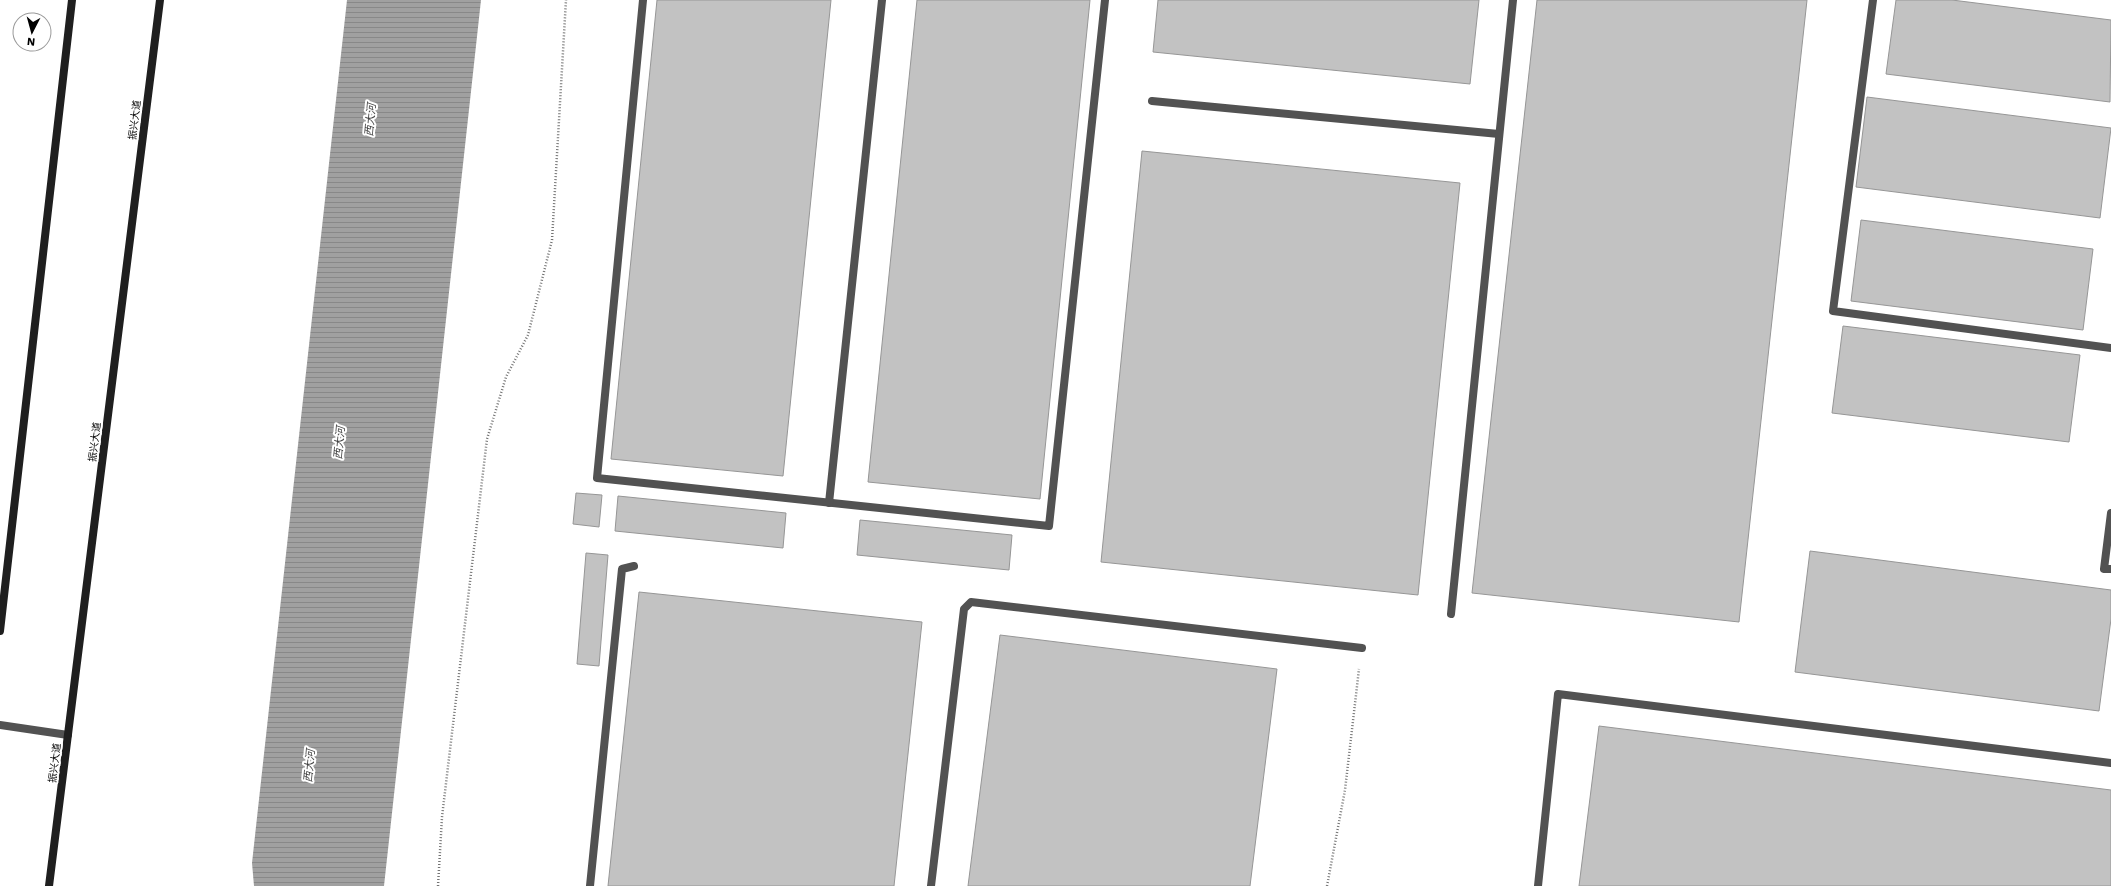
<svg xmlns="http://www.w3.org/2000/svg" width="2111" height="886" viewBox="0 0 2111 886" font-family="'Work Sans','Noto Sans SC',sans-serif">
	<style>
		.water { fill: url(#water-rules) }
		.building { fill: #c2c2c2; stroke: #969696 }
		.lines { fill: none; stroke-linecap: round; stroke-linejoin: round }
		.path { stroke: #747474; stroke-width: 2.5; stroke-dasharray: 1 2; stroke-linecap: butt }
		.service { stroke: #525252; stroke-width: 8 }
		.secondary { stroke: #1f1f1f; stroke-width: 8 }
		.labels { text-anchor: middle; stroke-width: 4; stroke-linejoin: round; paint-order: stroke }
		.street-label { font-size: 10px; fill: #000; stroke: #fff }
		.water-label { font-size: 11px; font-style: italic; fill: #414141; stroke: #fff }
	</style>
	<defs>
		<pattern id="water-rules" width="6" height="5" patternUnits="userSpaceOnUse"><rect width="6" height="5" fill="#a0a0a0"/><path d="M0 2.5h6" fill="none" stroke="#888"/></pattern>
	</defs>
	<rect width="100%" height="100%" fill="#fff"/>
	<polygon class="water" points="347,0 481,0 384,886 254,886 252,863"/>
	<g class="building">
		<polygon points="657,0 831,0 783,476 611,459"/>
		<polygon points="917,0 1090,0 1040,499 868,482"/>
		<polygon points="1158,0 1479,0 1470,84 1153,52"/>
		<polygon points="1537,0 1807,0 1739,622 1472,593"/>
		<polygon points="1896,0 1952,0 2111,20 2110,102 1886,74"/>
		<polygon points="1867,97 2111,128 2100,218 1856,187"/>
		<polygon points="1142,151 1460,183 1418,595 1101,562"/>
		<polygon points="1861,220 2093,249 2083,330 1851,301"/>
		<polygon points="1843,326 2080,355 2069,442 1832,413"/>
		<polygon points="576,493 602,495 599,527 573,524"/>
		<polygon points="618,496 786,513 783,548 615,531"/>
		<polygon points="860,520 1012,535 1009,570 857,555"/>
		<polygon points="1810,551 2111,590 2111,619 2099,711 1795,672"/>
		<polygon points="586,553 608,555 599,666 577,664"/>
		<polygon points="639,592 922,622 894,886 608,886"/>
		<polygon points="1000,635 1277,669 1250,886 968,886"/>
		<polygon points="1599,726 2111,790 2111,886 1579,886"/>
	</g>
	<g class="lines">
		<g class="path">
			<polyline points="438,886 442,817 487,439 506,377 528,335 552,240 566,0"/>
			<polyline points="1327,886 1345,790 1359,669"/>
		</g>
		<g class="service">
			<polyline points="643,0 597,478 1049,526 1105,0"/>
			<polyline points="1873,0 1833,311 2111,348"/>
			<polyline points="1152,101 1499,134"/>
			<polyline points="829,503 882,0"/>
			<polyline points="2111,513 2104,569 2111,569"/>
			<polyline points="1451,614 1513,0"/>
			<polyline points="0,725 68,735"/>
			<polyline points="590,886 622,569 634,566"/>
			<polyline points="931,886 964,609 971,602 1362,648"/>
			<polyline points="1538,886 1558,694 2111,763"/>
		</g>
		<g class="secondary">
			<polyline points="0,631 72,0"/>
			<polyline points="49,886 160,0"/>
		</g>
	</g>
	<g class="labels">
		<g class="street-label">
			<text transform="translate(134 120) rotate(-83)" y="4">振兴大道</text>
			<text transform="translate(94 442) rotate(-83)" y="4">振兴大道</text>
			<text transform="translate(54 763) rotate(-83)" y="4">振兴大道</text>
		</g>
		<g class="water-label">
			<text transform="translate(370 120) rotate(-85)" y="4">西大河</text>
			<text transform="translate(339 443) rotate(-85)" y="4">西大河</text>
			<text transform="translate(309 766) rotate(-85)" y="4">西大河</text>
		</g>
	</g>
	<g transform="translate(32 32) rotate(186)"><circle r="19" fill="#ffffff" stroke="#999999"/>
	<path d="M0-3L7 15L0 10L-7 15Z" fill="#000000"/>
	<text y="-6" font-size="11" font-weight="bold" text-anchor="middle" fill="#000000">N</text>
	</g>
</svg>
